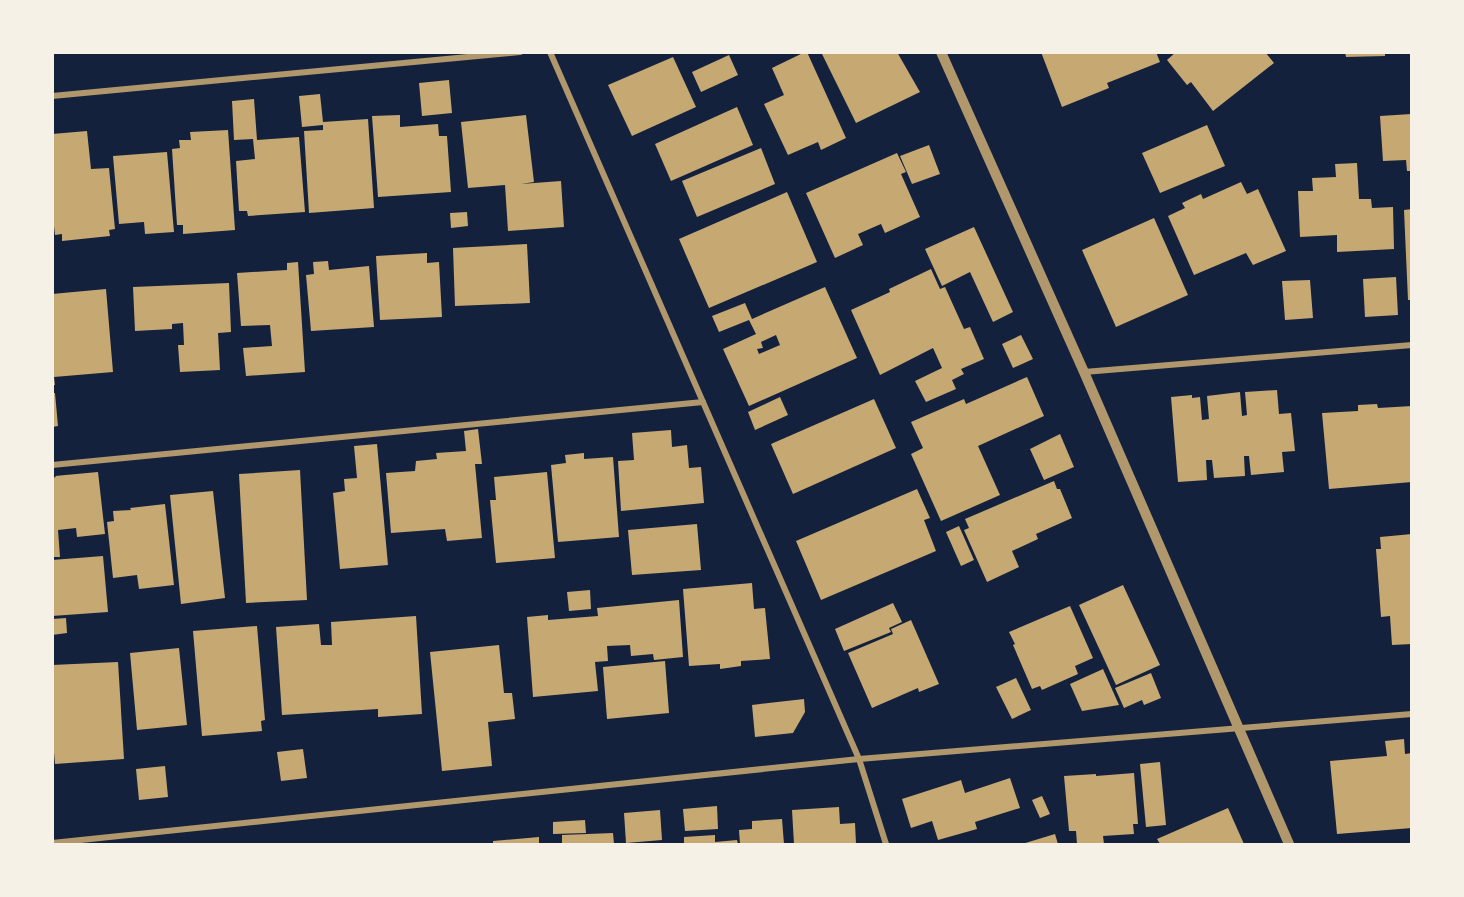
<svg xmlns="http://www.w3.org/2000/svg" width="1464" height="897" viewBox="0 0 1464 897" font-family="Poppins,sans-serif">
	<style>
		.building { fill: #c6a872; fill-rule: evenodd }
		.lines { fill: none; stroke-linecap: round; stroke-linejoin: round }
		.minor { stroke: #b1986c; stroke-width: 6 }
		.tertiary { stroke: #b1986c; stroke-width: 10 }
	</style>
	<rect width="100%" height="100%" fill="#14213d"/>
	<g class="building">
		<polygon points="805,52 807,52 846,138 821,150 818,142 788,155 764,104 784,95 772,68"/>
		<polygon points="825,52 897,52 920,92 856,123 822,54"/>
		<polygon points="1041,52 1156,52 1160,62 1107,83 1109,88 1062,107"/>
		<polygon points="1176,52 1265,52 1274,63 1213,111 1191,82 1187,85 1167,60"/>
		<polygon points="1345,52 1385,52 1385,56 1346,57"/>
		<polygon points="729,55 738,75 701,92 692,72"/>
		<polygon points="673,57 696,107 632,136 608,85"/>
		<polygon points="449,80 452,113 422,116 419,83"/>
		<polygon points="320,94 323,122 368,119 374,208 309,213 304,131 323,130 323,125 302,127 299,96"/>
		<polygon points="254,99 257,140 299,137 305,212 248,216 247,211 239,211 236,161 255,159 253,139 234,140 232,101"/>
		<polygon points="737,107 753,145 671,181 655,144"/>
		<polygon points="1411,114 1412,171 1407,171 1406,160 1383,161 1380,116"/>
		<polygon points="400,115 400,127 438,124 439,136 447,136 451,192 378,197 372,116"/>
		<polygon points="526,115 534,182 521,184 561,181 564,227 508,231 505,185 468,188 461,122"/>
		<polygon points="1207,125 1225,166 1160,193 1142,153"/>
		<polygon points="228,130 235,230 183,234 183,225 177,225 172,149 180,148 179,140 191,140 190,132"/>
		<polygon points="87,131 91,169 109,168 115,229 109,230 110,236 62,241 62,234 55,235 52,208 52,174 54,174 52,134"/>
		<polygon points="929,145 940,174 912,184 900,156"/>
		<polygon points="761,148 775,184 697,217 682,181"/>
		<polygon points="167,152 174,232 145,234 144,222 119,224 113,156"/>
		<polygon points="897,153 906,172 901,174 920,217 885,233 881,224 858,234 863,245 835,258 806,193"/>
		<polygon points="1357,163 1359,199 1371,199 1372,208 1393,207 1394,249 1337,252 1337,235 1300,237 1298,191 1313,191 1312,178 1336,177 1335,164"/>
		<polygon points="1241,182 1247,194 1258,189 1286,251 1253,265 1246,253 1194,275 1168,216 1185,208 1182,203 1201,194 1203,199"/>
		<polygon points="787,192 817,262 709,308 679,239"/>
		<polygon points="1412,209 1412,300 1408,300 1404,210"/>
		<polygon points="467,212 468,226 451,228 450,213"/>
		<polygon points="1154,218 1188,295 1116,327 1082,250"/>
		<polygon points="974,227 1013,312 993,322 970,272 942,286 925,249"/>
		<polygon points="527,244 530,303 455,306 453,248"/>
		<polygon points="427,253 427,263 439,262 442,317 380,320 376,256"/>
		<polygon points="328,261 329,270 369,266 374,327 311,331 306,275 314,274 313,262"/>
		<polygon points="298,262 305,372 246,376 243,348 272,346 270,325 241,326 237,273 287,270 287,263"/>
		<polygon points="931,269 940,289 945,287 964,329 970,327 984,359 961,369 964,374 952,380 956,389 926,402 915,381 942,368 933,348 880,375 851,310 890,292 889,289"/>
		<polygon points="1396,277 1398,315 1365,317 1363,279"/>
		<polygon points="1310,280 1313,318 1285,320 1282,281"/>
		<polygon points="229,283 231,332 218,333 220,370 180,372 178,345 184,345 183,323 172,324 172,329 135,331 133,287"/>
		<path d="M825 287 857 358 749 406 723 349 756 334 749 320 719 332 712 316 745 303 752 319ZM776 335 780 345 759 354 757 349 763 348 761 342Z"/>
		<polygon points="106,289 113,372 54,377 55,385 52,385 52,294"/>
		<polygon points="1021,335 1033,359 1013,368 1002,344"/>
		<polygon points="1027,377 1044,416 978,446 1000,495 941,521 911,454 923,448 911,422 964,399 966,404"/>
		<polygon points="1277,390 1279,414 1291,413 1295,451 1282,452 1284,472 1251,475 1249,456 1244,456 1245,476 1214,478 1212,460 1206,460 1207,480 1178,482 1171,397 1192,395 1192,398 1200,397 1202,420 1209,419 1207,396 1240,392 1242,416 1247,415 1245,392"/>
		<polygon points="52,393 55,393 58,426 52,427"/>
		<polygon points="780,397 788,415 755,430 748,412"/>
		<polygon points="874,399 896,448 793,494 771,444"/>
		<polygon points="1377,404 1378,408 1412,406 1412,482 1329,489 1322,413 1358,411 1358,405"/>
		<polygon points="478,429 482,464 475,464 482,538 447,541 445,529 391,533 386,473 415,471 416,461 437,459 436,453 466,451 464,431"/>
		<polygon points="671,430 672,447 687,445 689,468 701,467 704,503 621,511 618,461 634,460 632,433"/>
		<polygon points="1060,434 1074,467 1044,480 1030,449"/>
		<polygon points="377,444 388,565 340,569 333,493 345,491 344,479 357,478 354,446"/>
		<polygon points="584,453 584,459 613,457 619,537 558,542 551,465 566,463 565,455"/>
		<polygon points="300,470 307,600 246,603 239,474"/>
		<polygon points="98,472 105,534 77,537 76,528 58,530 60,557 52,557 52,478 56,477 55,476"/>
		<polygon points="547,472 555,558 496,563 490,500 496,500 494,477"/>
		<polygon points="1054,481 1057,489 1060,489 1072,518 1036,534 1038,539 1012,551 1019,567 987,582 964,530 969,528 965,519"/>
		<polygon points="917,489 930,518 924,520 936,551 821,600 796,541"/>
		<polygon points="213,491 225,598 181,604 170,495"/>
		<polygon points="165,504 174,585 139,589 137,575 113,578 107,522 114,521 113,511 131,510 130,508"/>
		<polygon points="697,524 701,570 632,575 628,530"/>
		<polygon points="959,526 974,560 961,566 946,532"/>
		<polygon points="1412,534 1412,644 1392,645 1390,616 1381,617 1376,549 1381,549 1380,537"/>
		<polygon points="103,556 108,612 52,616 52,560"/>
		<polygon points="752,583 754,609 765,608 770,659 741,661 741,666 720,669 720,664 689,666 683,589"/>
		<polygon points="1123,585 1160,665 1116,685 1079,605"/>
		<polygon points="590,590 591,609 569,611 567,592"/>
		<polygon points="679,600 683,657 654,660 653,654 631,656 630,645 607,646 608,661 595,662 598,691 533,697 527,617 548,615 548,620 598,616 597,608"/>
		<polygon points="893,603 902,622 889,628 891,632 844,651 835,629"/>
		<polygon points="1070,606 1093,658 1075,666 1078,674 1042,690 1040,686 1032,689 1013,645 1015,644 1009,632"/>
		<polygon points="416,616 422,714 378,717 378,709 282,715 276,627 319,624 321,645 332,645 331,622"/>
		<polygon points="66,618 67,633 52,635 52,619"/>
		<polygon points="911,620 939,684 919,692 918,688 872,708 848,653 893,634 891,629"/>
		<polygon points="257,626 265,720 261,721 262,731 202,736 193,631"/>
		<polygon points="499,645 504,693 512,693 515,719 488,722 492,766 442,771 430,652"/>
		<polygon points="179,648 187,725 137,730 130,653"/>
		<polygon points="665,661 669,713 607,719 603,667"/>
		<polygon points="118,662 124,759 55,764 52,729 52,665"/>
		<polygon points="1103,669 1119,705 1082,711 1070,684"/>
		<polygon points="1151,673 1161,698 1144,705 1142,700 1124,708 1115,688"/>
		<polygon points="1016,678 1031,710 1012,719 996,687"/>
		<polygon points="804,699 805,712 793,733 755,737 752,705"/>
		<polygon points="1404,739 1405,754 1412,753 1412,828 1337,834 1330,761 1387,756 1385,741"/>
		<polygon points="303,749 307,778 281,781 277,752"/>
		<polygon points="1160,762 1166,825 1146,827 1140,764"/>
		<polygon points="165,766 168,797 139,800 136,769"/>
		<polygon points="1134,773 1138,824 1133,824 1134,834 1103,836 1104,844 1077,844 1076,831 1069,831 1064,776 1096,774 1096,776"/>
		<polygon points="1010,778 1020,808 975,822 977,829 938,840 932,821 911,828 902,799 961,780 965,793"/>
		<polygon points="1042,796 1050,814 1040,818 1032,800"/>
		<polygon points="717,806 718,829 685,831 683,809"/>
		<polygon points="839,807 840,824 855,823 856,844 794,844 792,810"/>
		<polygon points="1228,808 1244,844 1160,844 1157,839"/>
		<polygon points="660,810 662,840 626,843 624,813"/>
		<polygon points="782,819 784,844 740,844 739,830 752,829 752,821"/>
		<polygon points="585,820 586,833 553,834 553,822"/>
		<polygon points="613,833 614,844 562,844 562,835"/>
		<polygon points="1055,834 1058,844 1022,844"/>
		<polygon points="715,835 715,842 737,840 738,844 684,844 684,837"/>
		<polygon points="539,837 539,844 493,844 493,841"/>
	</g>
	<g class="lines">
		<g class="minor">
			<polyline points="550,52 859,759 886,844"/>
			<polyline points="52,96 520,52"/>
			<polyline points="1084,372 1412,345"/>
			<polyline points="52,465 703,402"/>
			<polyline points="52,843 859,759 1412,714"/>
		</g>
		<polyline class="tertiary" points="941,52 1084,372 1289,844"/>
	</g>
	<rect width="1464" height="897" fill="none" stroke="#f6f1e7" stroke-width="108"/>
</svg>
